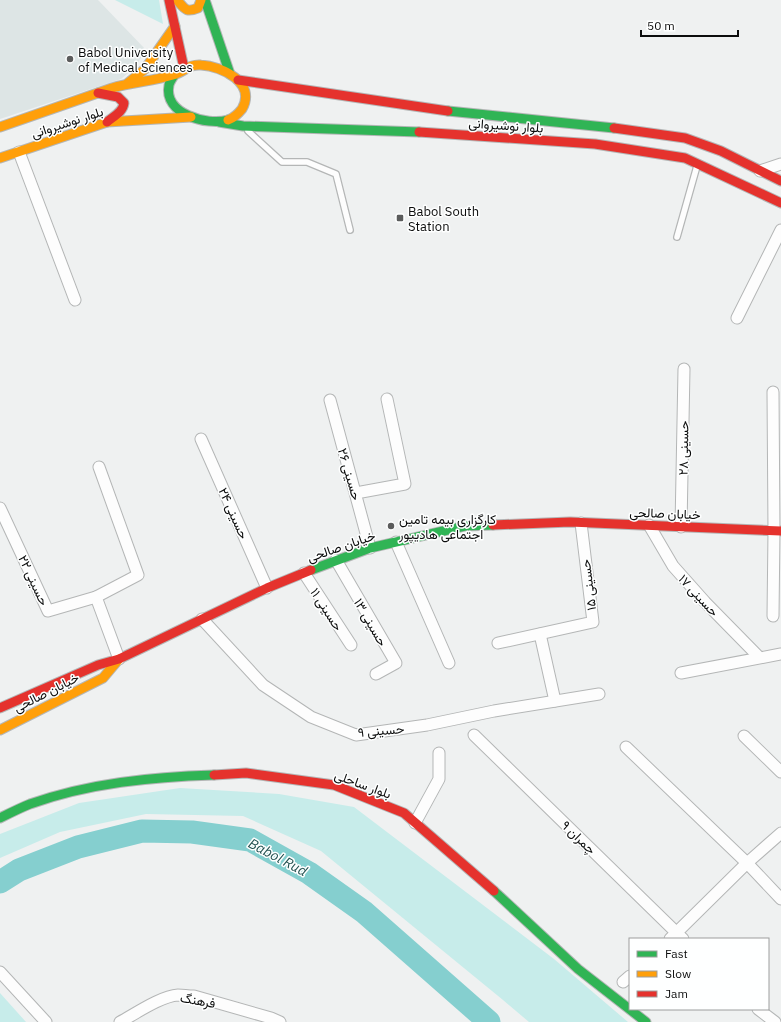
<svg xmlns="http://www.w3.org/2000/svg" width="781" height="1022" viewBox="0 0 781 1022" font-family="'IBM Plex Sans',Vazirmatn,sans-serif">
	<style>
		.built { fill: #dde5e5 }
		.green { fill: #c7ecea }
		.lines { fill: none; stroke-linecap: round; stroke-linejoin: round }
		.river { stroke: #85cfcf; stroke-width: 23 }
		.lane-casing { stroke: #b4b6b6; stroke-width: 8 }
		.street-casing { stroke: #b4b6b6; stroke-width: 13 }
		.fast-casing { stroke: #b4b6b6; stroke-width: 11 }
		.slow-casing { stroke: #b4b6b6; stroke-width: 11 }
		.jam-casing { stroke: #b4b6b6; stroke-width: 11 }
		.lane { stroke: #fdfdfd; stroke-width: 5.5 }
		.street { stroke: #fdfdfd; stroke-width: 11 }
		.fast { stroke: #30b455; stroke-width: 9 }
		.slow { stroke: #ff9f0a; stroke-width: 9 }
		.jam { stroke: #e5322d; stroke-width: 9 }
		.poi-dot { fill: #5b5c5c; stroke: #feffff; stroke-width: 1.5 }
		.labels { text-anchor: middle; stroke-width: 3; stroke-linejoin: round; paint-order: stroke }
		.poi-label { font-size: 13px; fill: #0b0c0c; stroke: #feffff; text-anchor: start }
		.street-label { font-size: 13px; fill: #0b0c0c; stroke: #feffff }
		.water-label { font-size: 14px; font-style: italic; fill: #235251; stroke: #feffff }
	</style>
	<rect width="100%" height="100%" fill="#eff1f1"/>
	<polygon class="built" points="0,0 98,0 146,50 135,67 121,79 0,119"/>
	<g class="green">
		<polygon points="115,0 159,0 163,24"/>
		<polygon points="180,788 279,794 354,807 554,959 628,1022 529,1022 503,1000 321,851 243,816 146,814 60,832 0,858 0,834 79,803"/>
		<polygon points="0,993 26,1022 0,1022"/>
	</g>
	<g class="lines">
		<polyline class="river" points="0,882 19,870 78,847 142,831 192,832 250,840 309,873 364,912 489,1022"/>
		<defs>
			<g id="lane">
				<polyline points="248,131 282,162 307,162 336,174 350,230"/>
				<polyline points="677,237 697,166"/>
			</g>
			<g id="street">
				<polyline points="19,152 75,300"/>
				<polyline points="760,171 781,164"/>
				<polyline points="737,318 781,230"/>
				<polyline points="773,392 774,531 773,616"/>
				<polyline points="330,400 370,548"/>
				<polyline points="201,439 267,588"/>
				<polyline points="356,493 405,484 387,399"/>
				<polyline points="0,508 48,611 96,597 119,659"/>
				<polyline points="649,525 673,566 705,602 759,657"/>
				<polyline points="681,527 684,369"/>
				<polyline points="396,542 449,663"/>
				<polyline points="336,560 396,663 376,674"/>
				<polyline points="304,573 351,645"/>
				<polyline points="96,597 138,575 99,467"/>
				<polyline points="202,619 263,685 311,717 356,735 427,725 494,711 599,694"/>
				<polyline points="540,634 555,701"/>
				<polyline points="498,643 593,622 581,523"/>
				<polyline points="681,673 781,654"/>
				<polyline points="474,735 683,939"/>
				<polyline points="744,736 781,772"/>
				<polyline points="626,747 747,863 781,899"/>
				<polyline points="415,823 439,779 439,753"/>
				<polyline points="670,939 747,863 781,833"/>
				<polyline points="0,972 46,1022"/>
				<polyline points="623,982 630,976"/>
				<polyline points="758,1009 775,1022"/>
				<path d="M120 1022C135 1014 161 996 178 995 183 995 188 996 194 996L271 1018 280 1022"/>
			</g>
			<g id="fast">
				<polyline points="205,0 230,74"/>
				<path d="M175 74C173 77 170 81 169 85 163 114 207 126 228 120"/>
				<polyline points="448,111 614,128"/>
				<polyline points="219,122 243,126 419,132"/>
				<polyline points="311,570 370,548 465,526 493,525"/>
				<path d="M0 818C10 813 20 808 30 804 89 783 152 777 214 775"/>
				<polyline points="494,891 578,969 646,1022"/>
			</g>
			<g id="slow">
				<path d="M177 0C185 9 186 13 198 8L201 0"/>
				<polyline points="128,83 145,69 175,26"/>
				<path d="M0 127 112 88C132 82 153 81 173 75 185 72 188 64 201 65 222 66 257 83 242 109 238 114 234 118 228 120"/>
				<polyline points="0,158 107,122 191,117"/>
				<polyline points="0,730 103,678 119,659"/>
			</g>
			<g id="jam">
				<polyline points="169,0 184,68"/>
				<polyline points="238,80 448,111"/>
				<path d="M98 93 118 97 124 103C123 112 114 116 107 122"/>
				<polyline points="614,128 685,138 721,151 781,181"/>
				<polyline points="419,132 595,144 685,158 781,203"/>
				<polyline points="493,525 570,522 781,531"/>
				<polyline points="0,708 98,665 119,659 267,588 311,570"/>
				<polyline points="214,775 246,773 334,785 404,813 494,891"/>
			</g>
		</defs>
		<use href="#lane" class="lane-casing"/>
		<use href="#street" class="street-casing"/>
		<use href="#fast" class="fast-casing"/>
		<use href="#slow" class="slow-casing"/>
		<use href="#jam" class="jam-casing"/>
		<use href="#lane" class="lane"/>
		<use href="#street" class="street"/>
		<use href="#fast" class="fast"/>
		<use href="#slow" class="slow"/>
		<use href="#jam" class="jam"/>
	</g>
	<g class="poi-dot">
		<circle cx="70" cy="59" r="4"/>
		<rect x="396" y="214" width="8" height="8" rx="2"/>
		<circle cx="391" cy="526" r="4"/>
	</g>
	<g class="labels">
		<g class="poi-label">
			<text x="78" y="57">Babol University<tspan x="78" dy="15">of Medical Sciences</tspan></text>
			<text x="408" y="216">Babol South<tspan x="408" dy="15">Station</tspan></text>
			<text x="399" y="524">کارگزاری بیمه تامین<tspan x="399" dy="15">اجتماعی هادیپور</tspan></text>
		</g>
		<g class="street-label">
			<text transform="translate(67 122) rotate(-18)" y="5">بلوار نوشیروانی</text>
			<text transform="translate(506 125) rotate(4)" y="5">بلوار نوشیروانی</text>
			<text transform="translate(683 448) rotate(-89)" y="5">حسینی ۲۸</text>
			<text transform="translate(350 474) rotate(74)" y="5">حسینی ۲۶</text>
			<text transform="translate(234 513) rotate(66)" y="5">حسینی ۲۴</text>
			<text transform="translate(665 513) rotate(2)" y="5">خيابان صالحی</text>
			<text transform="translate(341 546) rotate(-19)" y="5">خيابان صالحی</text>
			<text transform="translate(34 580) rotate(65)" y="5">حسینی ۲۲</text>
			<text transform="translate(588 585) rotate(-97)" y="5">حسینی ۱۵</text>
			<text transform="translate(699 595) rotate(47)" y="5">حسینی ۱۷</text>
			<text transform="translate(327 609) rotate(57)" y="5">حسینی ۱۱</text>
			<text transform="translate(371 622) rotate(60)" y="5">حسینی ۱۳</text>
			<text transform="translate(46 692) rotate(-27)" y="5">خيابان صالحی</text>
			<text transform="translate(381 730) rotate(-5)" y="5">حسینی ٩</text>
			<text transform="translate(363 784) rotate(20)" y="5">بلوار ساحلی</text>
			<text transform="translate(579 837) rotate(44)" y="5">چمران ۹</text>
			<text transform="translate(198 1000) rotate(10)" y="5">فرهنگ</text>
		</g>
		<g class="water-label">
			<text transform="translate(278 857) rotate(28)" y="5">Babol Rud</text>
		</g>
	</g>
	<rect x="629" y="938" width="140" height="72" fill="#feffff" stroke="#9d9e9e"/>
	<rect x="637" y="951" width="20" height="6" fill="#30b455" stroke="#9d9e9e"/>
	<text x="665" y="958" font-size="12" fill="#0b0c0c">Fast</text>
	<rect x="637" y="971" width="20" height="6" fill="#ff9f0a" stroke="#9d9e9e"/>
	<text x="665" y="978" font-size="12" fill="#0b0c0c">Slow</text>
	<rect x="637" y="991" width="20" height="6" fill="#e5322d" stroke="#9d9e9e"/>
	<text x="665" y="998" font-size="12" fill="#0b0c0c">Jam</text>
	<path d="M641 30v6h97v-6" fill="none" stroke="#0b0c0c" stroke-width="2"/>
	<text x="647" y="30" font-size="12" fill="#0b0c0c" stroke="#feffff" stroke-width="3" paint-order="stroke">50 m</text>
</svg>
